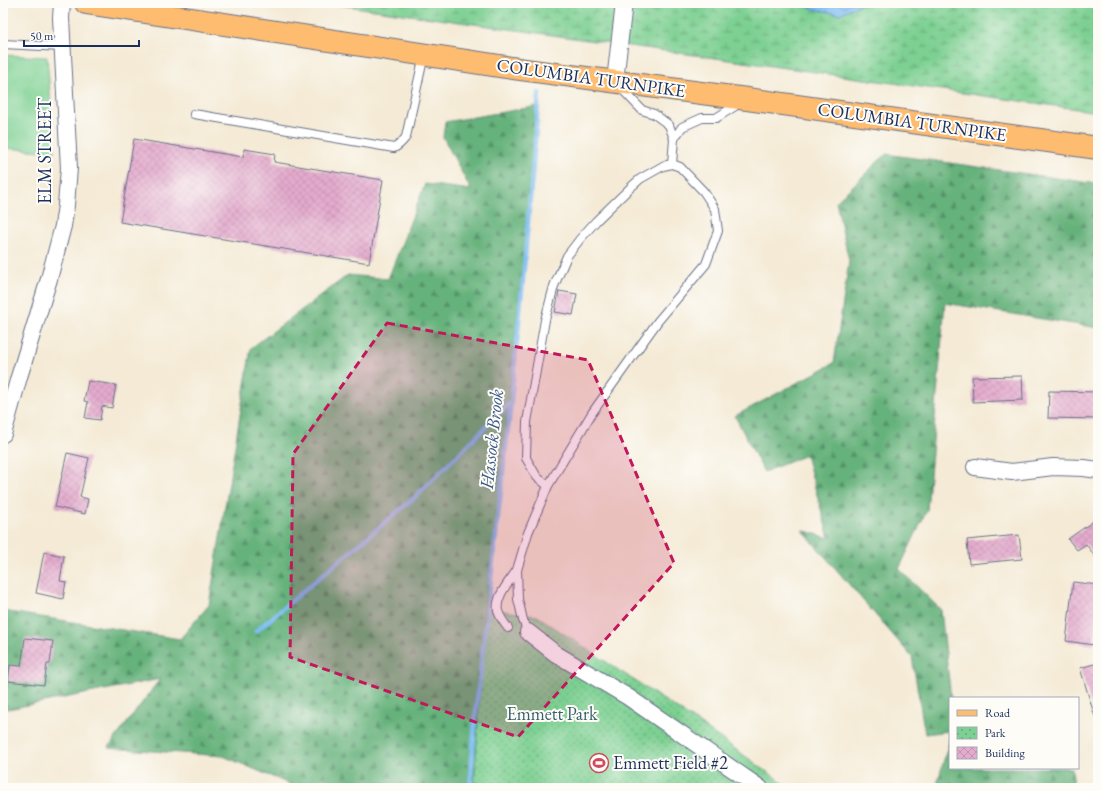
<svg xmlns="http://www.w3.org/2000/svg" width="1101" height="791" viewBox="0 0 1101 791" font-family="'EB Garamond',serif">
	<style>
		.green { fill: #7dd092; stroke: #4c8078 }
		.forest { fill: url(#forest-firs); stroke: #40706d }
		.wetland { fill: url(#wetland-marsh); stroke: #4c8078 }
		.park { fill: url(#park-dots); stroke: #4c8078 }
		.water { fill: url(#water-waves); stroke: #4d76a8 }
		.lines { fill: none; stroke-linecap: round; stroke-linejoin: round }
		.stream { stroke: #7fbef3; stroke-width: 4.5 }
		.building { fill: url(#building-cross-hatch) }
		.lane-casing { stroke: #677088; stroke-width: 10 }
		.street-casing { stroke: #677088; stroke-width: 18 }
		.primary-casing { stroke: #677088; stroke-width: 24 }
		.lane { stroke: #fff; stroke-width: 8 }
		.street { stroke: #fff; stroke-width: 16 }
		.primary { stroke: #febc70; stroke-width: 22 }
		.marked { fill: #c2185b; fill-opacity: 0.2; stroke: #c2185b; stroke-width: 3; stroke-dasharray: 8 5; stroke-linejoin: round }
		.labels { text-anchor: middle; stroke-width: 4; stroke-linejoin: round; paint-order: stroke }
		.street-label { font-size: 18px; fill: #1b2f5e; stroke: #fdfcf7 }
		.park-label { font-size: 18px; fill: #385f6e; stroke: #fdfcf7 }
		.poi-label { font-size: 18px; fill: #1b2f5e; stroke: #fdfcf7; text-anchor: start }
		.water-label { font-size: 19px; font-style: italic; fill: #395a8b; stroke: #fdfcf7 }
	</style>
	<defs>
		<pattern id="forest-firs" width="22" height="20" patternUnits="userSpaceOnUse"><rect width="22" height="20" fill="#66b27c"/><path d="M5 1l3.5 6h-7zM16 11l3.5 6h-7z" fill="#539169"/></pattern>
		<pattern id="wetland-marsh" width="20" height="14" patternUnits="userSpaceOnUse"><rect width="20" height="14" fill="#7dd092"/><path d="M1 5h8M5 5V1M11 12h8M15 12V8" fill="none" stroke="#66a97a"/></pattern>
		<pattern id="park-dots" width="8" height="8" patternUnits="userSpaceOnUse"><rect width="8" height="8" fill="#7dd092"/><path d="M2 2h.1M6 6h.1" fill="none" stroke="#66a97a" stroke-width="1.8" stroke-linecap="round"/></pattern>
		<pattern id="water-waves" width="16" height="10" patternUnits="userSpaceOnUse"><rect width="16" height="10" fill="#7fbef3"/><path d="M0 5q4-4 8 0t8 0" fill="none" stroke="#679bc8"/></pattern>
		<pattern id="building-cross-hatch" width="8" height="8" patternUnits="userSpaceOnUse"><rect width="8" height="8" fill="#e4abcd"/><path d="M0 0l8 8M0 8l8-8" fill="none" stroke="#c393b2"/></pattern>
	</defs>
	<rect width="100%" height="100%" fill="#fdfcf7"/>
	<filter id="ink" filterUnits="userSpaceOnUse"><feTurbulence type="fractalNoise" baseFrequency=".025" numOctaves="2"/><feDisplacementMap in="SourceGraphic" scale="8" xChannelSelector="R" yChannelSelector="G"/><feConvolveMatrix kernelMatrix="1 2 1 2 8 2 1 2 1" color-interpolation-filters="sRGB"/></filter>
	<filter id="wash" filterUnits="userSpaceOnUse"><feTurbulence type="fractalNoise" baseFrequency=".012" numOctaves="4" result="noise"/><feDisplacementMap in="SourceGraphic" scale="16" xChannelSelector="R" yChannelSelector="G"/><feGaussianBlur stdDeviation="0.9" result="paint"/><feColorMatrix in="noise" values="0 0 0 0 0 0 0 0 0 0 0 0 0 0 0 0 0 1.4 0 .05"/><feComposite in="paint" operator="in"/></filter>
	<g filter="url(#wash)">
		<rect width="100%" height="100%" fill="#f4ead5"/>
		<polygon class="green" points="3,55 47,57 55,152 3,148"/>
		<g class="forest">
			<polygon points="539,106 497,514 485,608 474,788 299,788 223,756 108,748 160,679 3,710 3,611 180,639 209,605 251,348 348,275 388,279 425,184 471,190 443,137 445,122"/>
			<polygon points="886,154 1098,184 1098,328 945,303 927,510 899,569 941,610 951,698 950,698 950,731 925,734 912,657 802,530 829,538 806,455 764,472 735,416 834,363 849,261 836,202"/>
			<polygon points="950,739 950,768 1072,768 1074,788 936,788"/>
		</g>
		<polygon class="wetland" points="325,3 1098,3 1098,112"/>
		<polygon class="park" points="485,608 537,616 700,724 790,788 474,788"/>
		<polygon class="water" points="798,3 864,3 839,14 813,9"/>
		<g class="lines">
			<g class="stream">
				<polyline points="256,631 414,498 510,403"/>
				<polyline points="470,788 476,710 511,402 523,279 539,93"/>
			</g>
		</g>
		<g id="blocks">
			<g class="building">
				<polygon points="134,139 243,157 244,149 275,154 274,162 383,180 369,263 120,222"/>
				<polygon points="559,291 577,294 573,315 555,312"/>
				<polygon points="1022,376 1023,400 973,402 972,377"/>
				<polygon points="88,381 116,385 112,408 102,406 100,420 85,418 88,402 84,401"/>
				<polygon points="1049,391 1098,392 1097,419 1048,418"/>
				<polygon points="67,453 89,458 80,497 88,499 85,514 55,507"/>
				<polygon points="1098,518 1098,561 1086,544 1077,550 1068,539"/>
				<polygon points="1019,535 1022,559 969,564 967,540"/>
				<polygon points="44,552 64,556 60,581 66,582 63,599 36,593"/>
				<polygon points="1073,582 1098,585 1098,609 1094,645 1066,641"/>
				<polygon points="25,638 53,641 50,664 47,664 44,685 8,681 10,665 21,666"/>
				<polygon points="1098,663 1098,716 1095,717 1080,668"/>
			</g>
		</g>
	</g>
	<g filter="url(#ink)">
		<use href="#blocks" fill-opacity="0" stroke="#677088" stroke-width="1"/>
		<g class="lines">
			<defs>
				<g id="lane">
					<polyline points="3,44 62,47"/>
					<polyline points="619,86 642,110 654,114 669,125 674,139"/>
					<path d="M194 114 394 148C400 145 402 142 406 137L424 55"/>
					<polyline points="672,164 674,139 682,127 702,118 716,118 740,103"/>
					<path d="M508 628C504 623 500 617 498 611 495 596 510 581 517 570"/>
					<polyline points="528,632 523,620 518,599 517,570 528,533 548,486 592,413 658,321 706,264 718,231 715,209 704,192 680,167 672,164 663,166 640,179 630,188 596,221 580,239 567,256 554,286 545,320 527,422 526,458 537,477 548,486"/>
				</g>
				<g id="street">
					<polyline points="615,81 624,3"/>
					<polyline points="3,434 19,377 49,279 63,226 66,205 69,168 61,18 62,3"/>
					<polyline points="975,467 1012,472 1053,467 1084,468 1098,470"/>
					<polyline points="528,632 556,654 628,697 760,788"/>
				</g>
				<polyline id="primary" points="86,3 519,69 747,99 1098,148"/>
			</defs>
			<use href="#lane" class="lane-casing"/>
			<use href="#street" class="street-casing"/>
			<use href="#primary" class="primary-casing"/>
			<use href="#lane" class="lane"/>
			<use href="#street" class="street"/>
			<use href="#primary" class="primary"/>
		</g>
	</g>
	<path class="marked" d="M387 323 588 360 674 563 518 737 290 657 293 454Z"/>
	<defs>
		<symbol id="stadium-ring" viewBox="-11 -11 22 22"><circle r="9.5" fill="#fdfcf7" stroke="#d1495b" stroke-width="1.5"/><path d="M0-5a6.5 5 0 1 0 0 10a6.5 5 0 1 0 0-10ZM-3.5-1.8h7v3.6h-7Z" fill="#d1495b"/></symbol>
	</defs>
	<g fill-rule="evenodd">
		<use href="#stadium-ring" x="588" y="752" width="22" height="22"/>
	</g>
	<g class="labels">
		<g class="street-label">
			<text transform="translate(591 78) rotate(8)" y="6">COLUMBIA TURNPIKE</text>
			<text transform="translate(912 122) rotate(8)" y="6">COLUMBIA TURNPIKE</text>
			<text transform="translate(45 151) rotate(-90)" y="6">ELM STREET</text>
		</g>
		<g class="park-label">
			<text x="552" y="720">Emmett Park</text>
		</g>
		<g class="poi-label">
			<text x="613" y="769">Emmett Field #2</text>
		</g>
		<g class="water-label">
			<text transform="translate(491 439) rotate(-84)" y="7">Hassock Brook</text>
		</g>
	</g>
	<rect width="1101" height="791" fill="none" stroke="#fdfcf7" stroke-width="16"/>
	<rect x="949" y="697" width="130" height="72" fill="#fdfcf7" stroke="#a3aaba"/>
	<rect x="957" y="710" width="20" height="6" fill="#febc70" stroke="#a3aaba"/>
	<text x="985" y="717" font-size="12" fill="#1b2f5e">Road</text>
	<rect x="957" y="727" width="20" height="12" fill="url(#park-dots)" stroke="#a3aaba"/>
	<text x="985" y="737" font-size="12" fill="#1b2f5e">Park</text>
	<rect x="957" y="747" width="20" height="12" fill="url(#building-cross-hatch)" stroke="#a3aaba"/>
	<text x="985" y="757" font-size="12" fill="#1b2f5e">Building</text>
	<path d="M24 40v6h115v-6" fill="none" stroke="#1b2f5e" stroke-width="2"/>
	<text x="30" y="40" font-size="12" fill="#1b2f5e" stroke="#fdfcf7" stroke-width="3" paint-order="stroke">50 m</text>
</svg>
